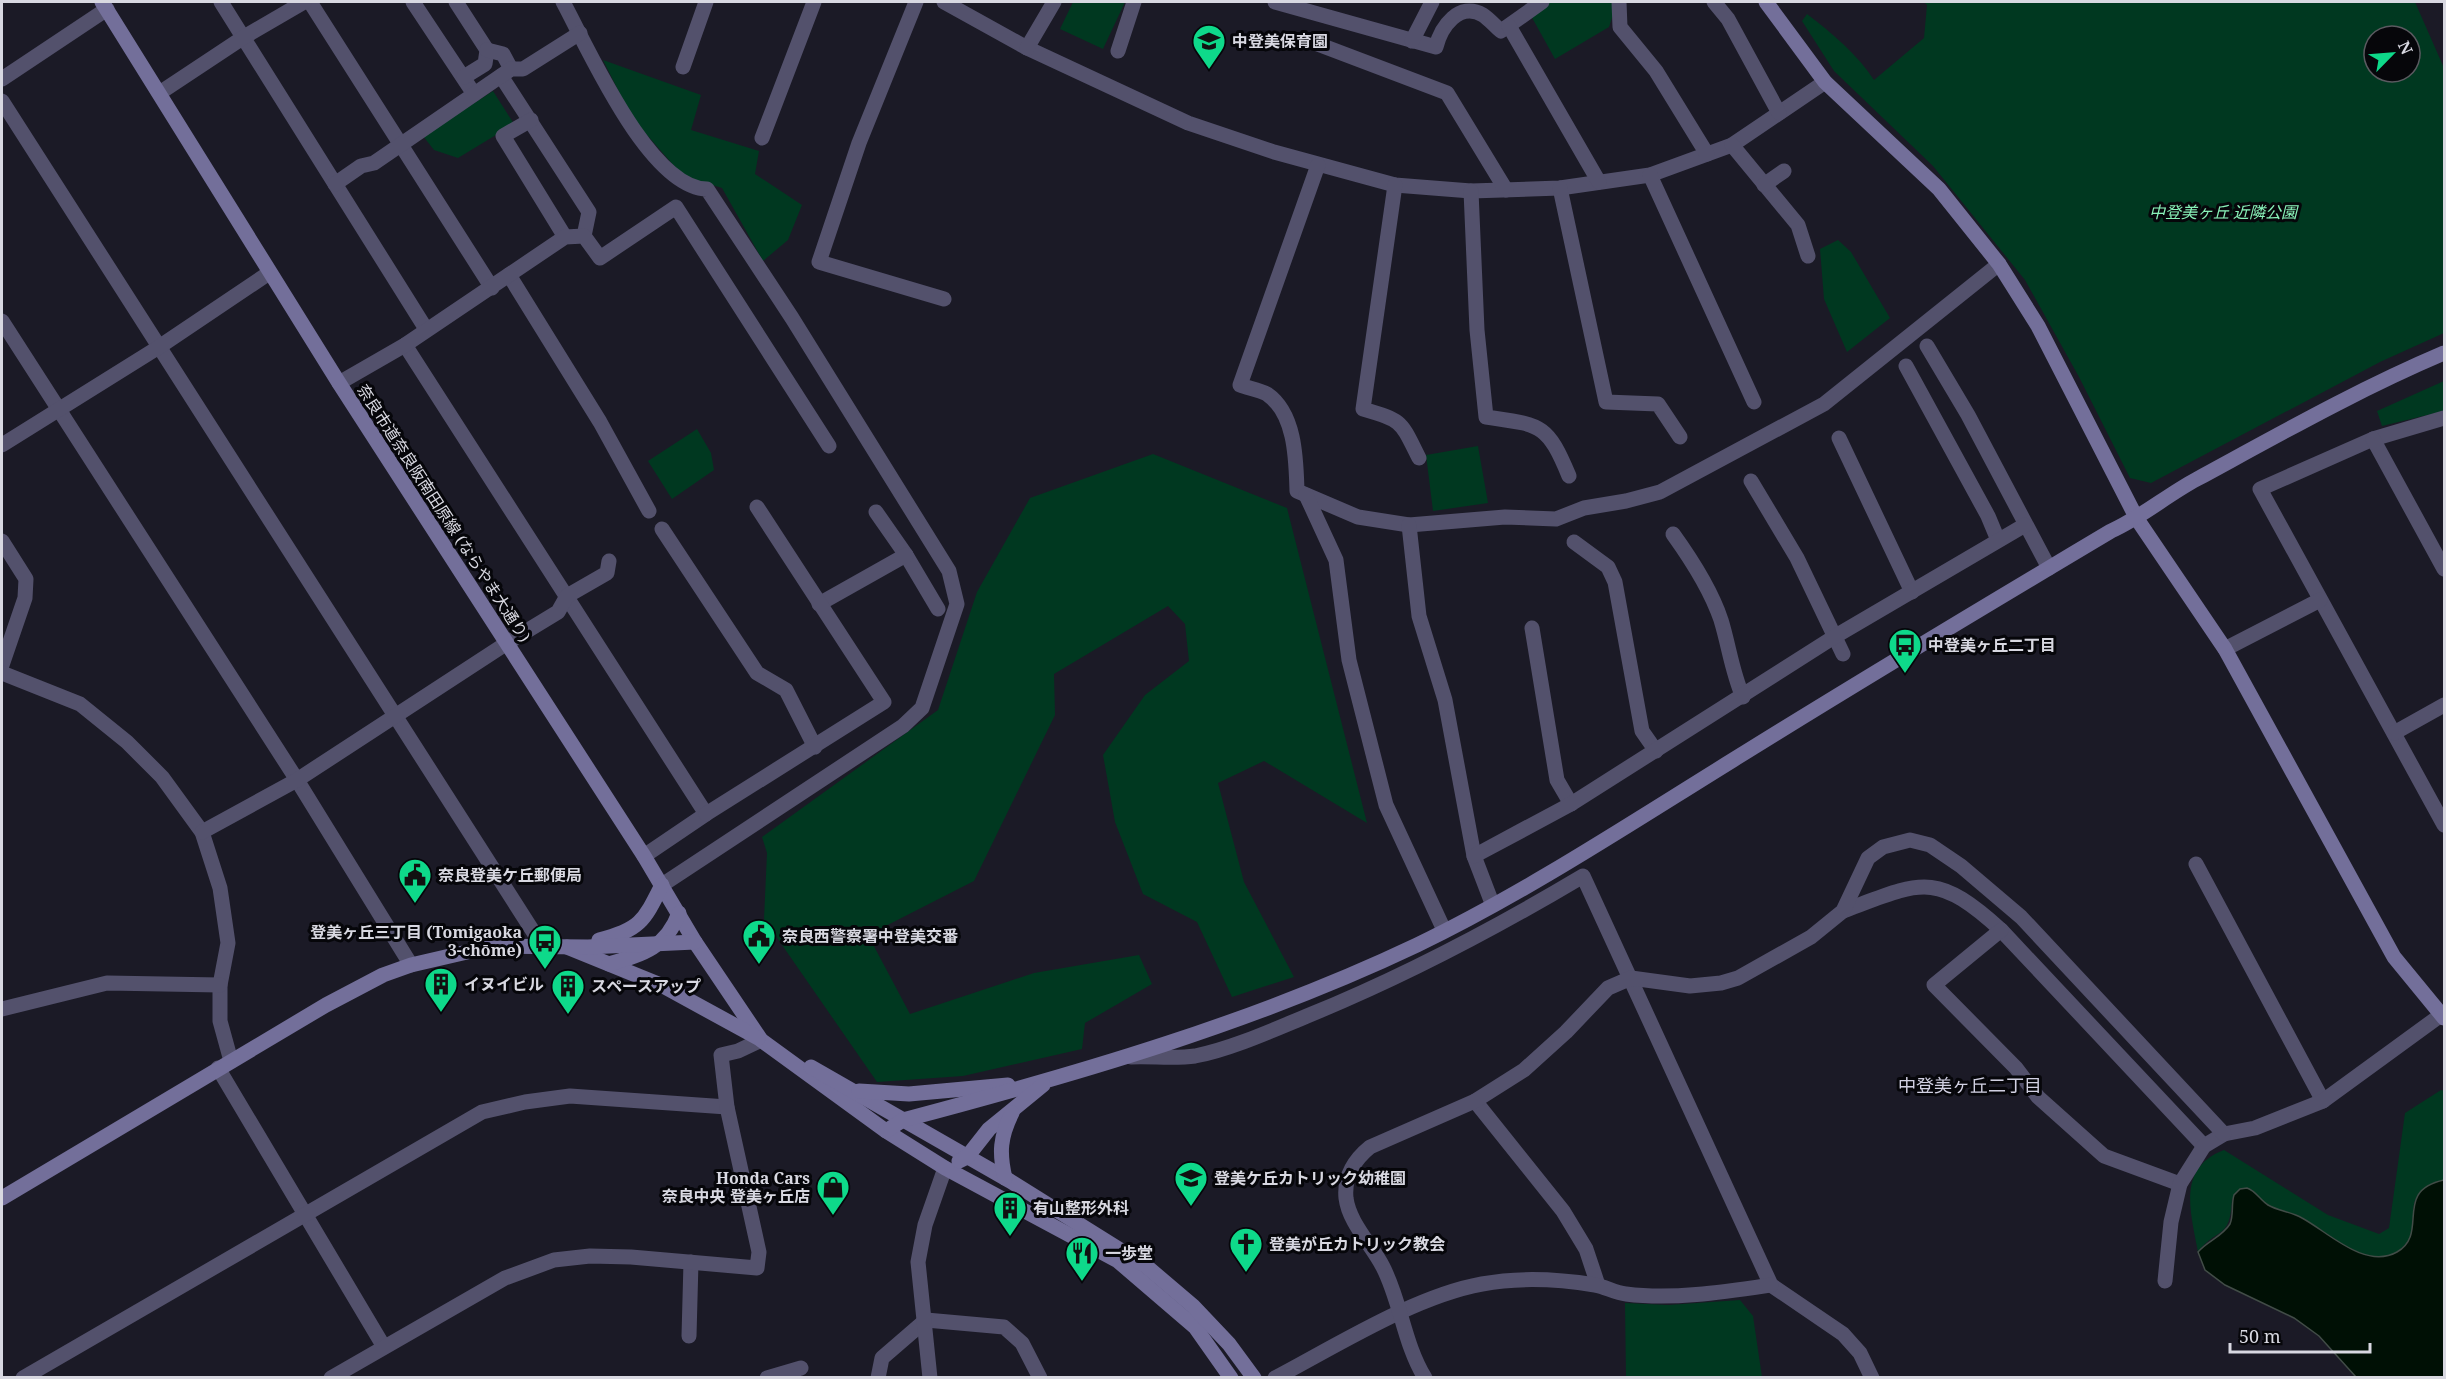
<svg xmlns="http://www.w3.org/2000/svg" width="2446" height="1379" viewBox="0 0 2446 1379" font-family="'Noto Serif','Noto Sans JP',serif">
	<style>
		.green { fill: #003820; fill-rule: evenodd }
		.water { fill: #001005; stroke: #414c47; stroke-width: 1.5 }
		.lines { fill: none; stroke-linecap: round; stroke-linejoin: round }
		.street { stroke: #53516c; stroke-width: 15 }
		.secondary { stroke: #736f9a; stroke-width: 15 }
		.labels { text-anchor: middle; stroke-width: 6; stroke-linejoin: round; paint-order: stroke }
		.poi-label { font-size: 16px; font-weight: bold; fill: #d8d8e1; stroke: #06060a; text-anchor: start }
		.park-label { font-size: 16px; font-style: italic; fill: #89f2b9; stroke: #06060a }
		.street-label { font-size: 16px; fill: #d8d8e1; stroke: #06060a }
		.neighbourhood-label { font-size: 18px; fill: #d1d0e2; stroke: #06060a }
	</style>
	<rect width="100%" height="100%" fill="#1b1a26"/>
	<g class="green">
		<polygon points="1073,2 1125,2 1103,49 1060,29"/>
		<polygon points="1548,2 1612,2 1615,9 1609,27 1555,59 1530,14"/>
		<path d="M1924 2H2415L2444 68V333L2380 362 2151 483 2130 478 2079 377 2025 280 1933 166 1834 71 1802 21 1807 14C1832 33 1858 55 1874 80L1924 38 1927 5ZM2374 36H2410V72H2374Z"/>
		<polygon points="603,60 701,95 691,130 759,151 755,174 802,205 788,240 763,261 722,188 683,176 632,118"/>
		<polygon points="493,91 514,124 458,158 434,150 423,136"/>
		<polygon points="1838,240 1851,252 1890,318 1847,352 1824,299 1820,249"/>
		<polygon points="2444,381 2444,411 2382,426 2377,411"/>
		<polygon points="697,429 711,453 714,470 672,499 648,461"/>
		<polygon points="1478,446 1488,503 1433,511 1426,455"/>
		<polygon points="1153,454 1287,508 1367,823 1264,761 1218,783 1244,882 1294,977 1232,997 1197,922 1143,894 1115,822 1103,755 1145,695 1189,661 1185,624 1168,606 1054,674 1055,715 974,881 868,935 910,1014 1034,973 1139,955 1152,984 1085,1023 1082,1049 963,1076 877,1082 764,919 767,853 762,837 938,710 977,592 1030,498"/>
		<path d="M2441 1090 2444 1091V1180C2393 1193 2427 1225 2403 1247 2373 1276 2329 1233 2304 1219 2293 1212 2280 1211 2269 1206 2263 1202 2257 1195 2252 1190L2232 1199C2230 1241 2218 1226 2198 1252 2191 1213 2176 1168 2224 1150L2328 1215 2379 1234 2389 1228 2405 1113Z"/>
		<polygon points="1740,1300 1753,1316 1762,1377 1626,1377 1625,1303 1668,1305"/>
	</g>
	<path class="water" d="M2444 1180V1377H2356L2319 1336 2294 1318 2225 1285 2205 1270 2198 1252C2207 1241 2222 1237 2230 1224 2234 1215 2231 1204 2234 1195L2240 1189 2247 1188C2256 1191 2260 1200 2268 1205 2278 1211 2292 1212 2302 1218 2328 1232 2365 1270 2397 1252 2430 1233 2392 1191 2444 1180Z"/>
	<g class="lines">
		<g class="street">
			<polyline points="221,2 426,329"/>
			<polyline points="310,2 492,288"/>
			<polyline points="413,2 474,94"/>
			<polyline points="456,2 487,50 485,64 464,77"/>
			<path d="M563 2C588 48 649 188 707 189L792 318 949 571 957 604 922 708 903 726 662 885"/>
			<polyline points="916,2 859,143 819,262 944,299"/>
			<polyline points="944,2 1027,48 1188,123 1274,152 1395,185 1471,191 1560,188 1650,175 1732,145 1825,82"/>
			<path d="M1275 2 1436 47C1441 27 1459 1 1483 15 1489 19 1495 26 1501 31L1542 2"/>
			<polyline points="1619,2 1620,27 1656,71 1707,154"/>
			<polyline points="1714,2 1728,19 1779,113"/>
			<polyline points="1509,26 1599,182"/>
			<polyline points="1412,41 1432,2"/>
			<polyline points="1315,43 1447,93 1506,190"/>
			<polyline points="1027,48 1054,2"/>
			<polyline points="487,50 503,54 511,69"/>
			<polyline points="1118,51 1134,2"/>
			<polyline points="683,67 706,2"/>
			<polyline points="501,76 589,212 584,236"/>
			<polyline points="2,79 107,9"/>
			<polyline points="161,92 244,37 304,2"/>
			<polyline points="2,101 543,947"/>
			<polyline points="531,120 503,136 565,237"/>
			<polyline points="762,138 814,2"/>
			<polyline points="1732,145 1798,225 1808,256"/>
			<path d="M1318 165 1240 385C1248 388 1260 390 1267 394 1296 414 1296 461 1297 491L1358 517 1409 525 1505 517 1556 519 1584 508 1626 501 1660 492 1824 404 1999 264"/>
			<polyline points="1650,175 1754,402"/>
			<polyline points="335,184 361,166 374,163 511,69 523,69 580,33"/>
			<path d="M1395 185 1363 409C1403 421 1400 420 1419 458"/>
			<polyline points="1764,185 1784,171"/>
			<polyline points="1560,188 1606,402 1658,404 1680,437"/>
			<path d="M1471 191 1477 330 1486 417C1541 425 1547 423 1569 476"/>
			<polyline points="509,275 600,422 649,511"/>
			<polyline points="2,321 297,780 411,965"/>
			<polyline points="405,345 706,814 644,856"/>
			<polyline points="1927,346 1968,415 2049,568"/>
			<polyline points="1906,366 1988,516 1998,540"/>
			<polyline points="339,383 405,345 565,237 584,236 600,258 676,207 829,446"/>
			<polyline points="2444,418 2373,439 2260,489 2444,825"/>
			<polyline points="1839,438 1912,592"/>
			<polyline points="2373,439 2444,569"/>
			<polyline points="2,445 159,347 269,273"/>
			<polyline points="1751,481 1797,558 1843,654"/>
			<polyline points="1306,495 1336,560 1349,660 1386,805 1444,930"/>
			<polyline points="876,512 906,555 938,609"/>
			<polyline points="1409,525 1419,616 1445,700 1474,856 1492,903"/>
			<polyline points="662,529 757,673 786,690 815,747"/>
			<path d="M1673 534C1691 559 1711 590 1721 620 1729 646 1732 672 1743 697"/>
			<polyline points="2,541 26,579 25,598 2,665"/>
			<polyline points="1574,542 1608,567 1615,582 1642,731 1656,751"/>
			<polyline points="819,604 906,555"/>
			<polyline points="1532,628 1557,780 1571,804"/>
			<polyline points="2225,649 2320,600"/>
			<polyline points="2,673 80,704 127,742 162,777 202,832 220,888 228,943 220,985 220,1021 231,1061"/>
			<polyline points="2394,733 2444,705"/>
			<polyline points="706,814 884,702 757,507"/>
			<polyline points="202,832 297,780 507,643 558,612 567,596 607,573 609,561"/>
			<polyline points="1474,856 1571,804 1834,637 2025,525"/>
			<polyline points="2196,864 2323,1101"/>
			<path d="M1843 911C1921 882 1935 870 2001 930L2204 1146"/>
			<polyline points="2001,930 1934,985 2016,1068 2038,1097 2104,1156 2180,1184"/>
			<polyline points="2,1009 107,983 220,985"/>
			<path d="M1131 1057C1152 1056 1175 1059 1195 1056 1231 1049 1273 1030 1307 1016 1403 977 1494 929 1583 876L1771 1285 1843 1334 1860 1353 1872 1378"/>
			<polyline points="218,1068 384,1347"/>
			<polyline points="1475,1101 1563,1211 1586,1249 1598,1285"/>
			<polyline points="2165,1281 2171,1222 2180,1184 2204,1146 2224,1134 2255,1128 2323,1101 2441,1015"/>
			<polyline points="689,1336 691,1262"/>
			<polyline points="23,1378 482,1112 525,1102 570,1096 727,1107"/>
			<polyline points="331,1378 505,1278 554,1260 590,1256 631,1257 757,1268 759,1252 727,1107 721,1055 738,1051 761,1040"/>
			<polyline points="767,1378 801,1368"/>
			<polyline points="878,1378 882,1358 926,1320 1004,1327 1022,1343 1040,1378"/>
			<polyline points="930,1378 918,1262 925,1225 945,1168"/>
			<path d="M1275 1378C1336 1346 1415 1296 1482 1284 1519 1277 1558 1279 1595 1285 1606 1287 1615 1293 1626 1294 1673 1300 1724 1292 1771 1285"/>
			<path d="M1425 1378C1404 1344 1401 1302 1383 1267 1372 1245 1349 1223 1346 1198 1344 1177 1354 1160 1370 1147L1475 1101 1524 1070 1566 1032 1608 988 1631 978 1690 986 1721 983 1738 978 1811 937 1843 911 1868 858 1883 847 1910 840 1930 845 1961 866 2021 917 2224 1134"/>
		</g>
		<g class="secondary">
			<polyline points="102,2 339,383 644,856 695,942 761,1040 886,1131 945,1168 1118,1261 1195,1327 1231,1378"/>
			<polyline points="1766,2 1825,82 1939,189 1999,264 2038,326 2137,519 2225,649 2394,957 2444,1018"/>
			<path d="M599 940C640 930 644 921 662 885"/>
			<polyline points="567,947 663,986 758,1038"/>
			<path d="M609 964C643 954 666 948 679 913"/>
			<polyline points="811,1067 1010,1181 1146,1266 1193,1306 1229,1344 1254,1378"/>
			<polyline points="859,1091 909,1094 1008,1085"/>
			<path d="M886 1131 903 1120C1077 1074 1253 1023 1417 945 1525 893 1631 823 1733 760 1858 682 1985 606 2111 531 2142 517 2167 495 2197 479 2278 435 2359 389 2444 353"/>
			<polyline points="959,1161 967,1157 989,1129 1043,1085"/>
			<path d="M1005 1178C999 1153 1000 1137 1012 1113"/>
			<polyline points="2,1198 326,1005 383,975 411,965 493,946 588,947 695,942"/>
		</g>
	</g>
	<defs>
		<symbol id="school-pin" viewBox="-11 -11 22 30"><path d="M0 17L-7.5 6A9.5 9.5 0 1 1 7.5 6Z" fill="#0ed98a" stroke="#06060a"/><path d="M0-5L7-2L0 1L-7-2ZM-4 1L0 2.5L4 1V4Q0 6-4 4Z" fill="#111"/></symbol>
		<symbol id="bus-pin" viewBox="-11 -11 22 30"><path d="M0 17L-7.5 6A9.5 9.5 0 1 1 7.5 6Z" fill="#0ed98a" stroke="#06060a"/><path d="M-5-6H5V4H4V6H2V4H-2V6H-4V4H-5ZM-3.5-4V0h7V-4ZM-3.5 1.2v1.5H-2V1.2ZM2 1.2v1.5H3.5V1.2Z" fill="#111"/></symbol>
		<symbol id="civic-pin" viewBox="-11 -11 22 30"><path d="M0 17L-7.5 6A9.5 9.5 0 1 1 7.5 6Z" fill="#0ed98a" stroke="#06060a"/><path d="M-.6-6.5H3V-4.5H.6V-3L4-1V1h2V6H-6V1h2V-1L-.6-3ZM-1.2 2.5V6h2.4V2.5Z" fill="#111"/></symbol>
		<symbol id="building-pin" viewBox="-11 -11 22 30"><path d="M0 17L-7.5 6A9.5 9.5 0 1 1 7.5 6Z" fill="#0ed98a" stroke="#06060a"/><path d="M-4-6H4V6H1V3H-1V6H-4ZM-2.5-4.3h1.7v1.8h-1.7ZM.8-4.3h1.7v1.8H.8ZM-2.5-1h1.7V.8h-1.7ZM.8-1h1.7V.8H.8Z" fill="#111"/></symbol>
		<symbol id="shop-pin" viewBox="-11 -11 22 30"><path d="M0 17L-7.5 6A9.5 9.5 0 1 1 7.5 6Z" fill="#0ed98a" stroke="#06060a"/><path d="M-5-2.5h2.3a2.7 3.5 0 0 1 5.4 0H5L5.5 6h-11ZM-1.5-2.5h3a1.5 2.3 0 0 0-3 0Z" fill="#111"/></symbol>
		<symbol id="church-pin" viewBox="-11 -11 22 30"><path d="M0 17L-7.5 6A9.5 9.5 0 1 1 7.5 6Z" fill="#0ed98a" stroke="#06060a"/><path d="M-1.2-6h2.4v3.5h3.3v2.4h-3.3V6h-2.4V-.1h-3.3v-2.4h3.3Z" fill="#111"/></symbol>
		<symbol id="restaurant-pin" viewBox="-11 -11 22 30"><path d="M0 17L-7.5 6A9.5 9.5 0 1 1 7.5 6Z" fill="#0ed98a" stroke="#06060a"/><path d="M-5-6h1v4h1v-4h1v4h1v-4h1v5L-1.5 .5V6h-2V.5L-5-1ZM5-6V6H3V1.5H1.5Q1.5-4 5-6Z" fill="#111"/></symbol>
	</defs>
	<g fill-rule="evenodd">
		<use href="#school-pin" x="1190" y="22" width="38" height="52"/>
		<use href="#bus-pin" x="1886" y="626" width="38" height="52"/>
		<use href="#civic-pin" x="396" y="856" width="38" height="52"/>
		<use href="#civic-pin" x="740" y="917" width="38" height="52"/>
		<use href="#bus-pin" x="526" y="922" width="38" height="52"/>
		<use href="#building-pin" x="422" y="965" width="38" height="52"/>
		<use href="#building-pin" x="549" y="967" width="38" height="52"/>
		<use href="#school-pin" x="1172" y="1159" width="38" height="52"/>
		<use href="#shop-pin" x="814" y="1168" width="38" height="52"/>
		<use href="#building-pin" x="991" y="1189" width="38" height="52"/>
		<use href="#church-pin" x="1227" y="1225" width="38" height="52"/>
		<use href="#restaurant-pin" x="1063" y="1234" width="38" height="52"/>
	</g>
	<g class="labels">
		<g class="poi-label">
			<text x="1232" y="47">中登美保育園</text>
			<text x="1928" y="651">中登美ヶ丘二丁目</text>
			<text x="438" y="881">奈良登美ケ丘郵便局</text>
			<text x="522" y="938" text-anchor="end">登美ヶ丘三丁目 (Tomigaoka<tspan x="522" dy="18">3-chōme)</tspan></text>
			<text x="782" y="942">奈良西警察署中登美交番</text>
			<text x="464" y="990">イヌイビル</text>
			<text x="591" y="992">スペースアップ</text>
			<text x="810" y="1184" text-anchor="end">Honda Cars<tspan x="810" dy="18">奈良中央 登美ヶ丘店</tspan></text>
			<text x="1214" y="1184">登美ケ丘カトリック幼稚園</text>
			<text x="1033" y="1214">有山整形外科</text>
			<text x="1269" y="1250">登美が丘カトリック教会</text>
			<text x="1105" y="1259">一歩堂</text>
		</g>
		<g class="park-label">
			<text x="2223" y="218">中登美ヶ丘 近隣公園</text>
		</g>
		<g class="street-label">
			<text transform="translate(444 513) rotate(57)" y="6">奈良市道奈良阪南田原線 (ならやま大通り)</text>
		</g>
		<g class="neighbourhood-label">
			<text x="1970" y="1092">中登美ヶ丘二丁目</text>
		</g>
	</g>
	<rect width="2446" height="1379" fill="none" stroke="#d8d8e1" stroke-width="6"/>
	<g transform="translate(2392 54) rotate(65)"><circle r="28" fill="#06060a" stroke="#5a5a60" stroke-width="1.5"/>
	<path d="M0-4.5L10 22L0 15L-10 22Z" fill="#0ed98a"/>
	<text y="-9" font-size="16" font-weight="bold" text-anchor="middle" fill="#d8d8e1">N</text>
	</g>
	<path d="M2230 1343v9h140v-9" fill="none" stroke="#d8d8e1" stroke-width="3"/>
	<text x="2239" y="1343" font-size="18" fill="#d8d8e1" stroke="#06060a" stroke-width="4.5" paint-order="stroke">50 m</text>
</svg>
